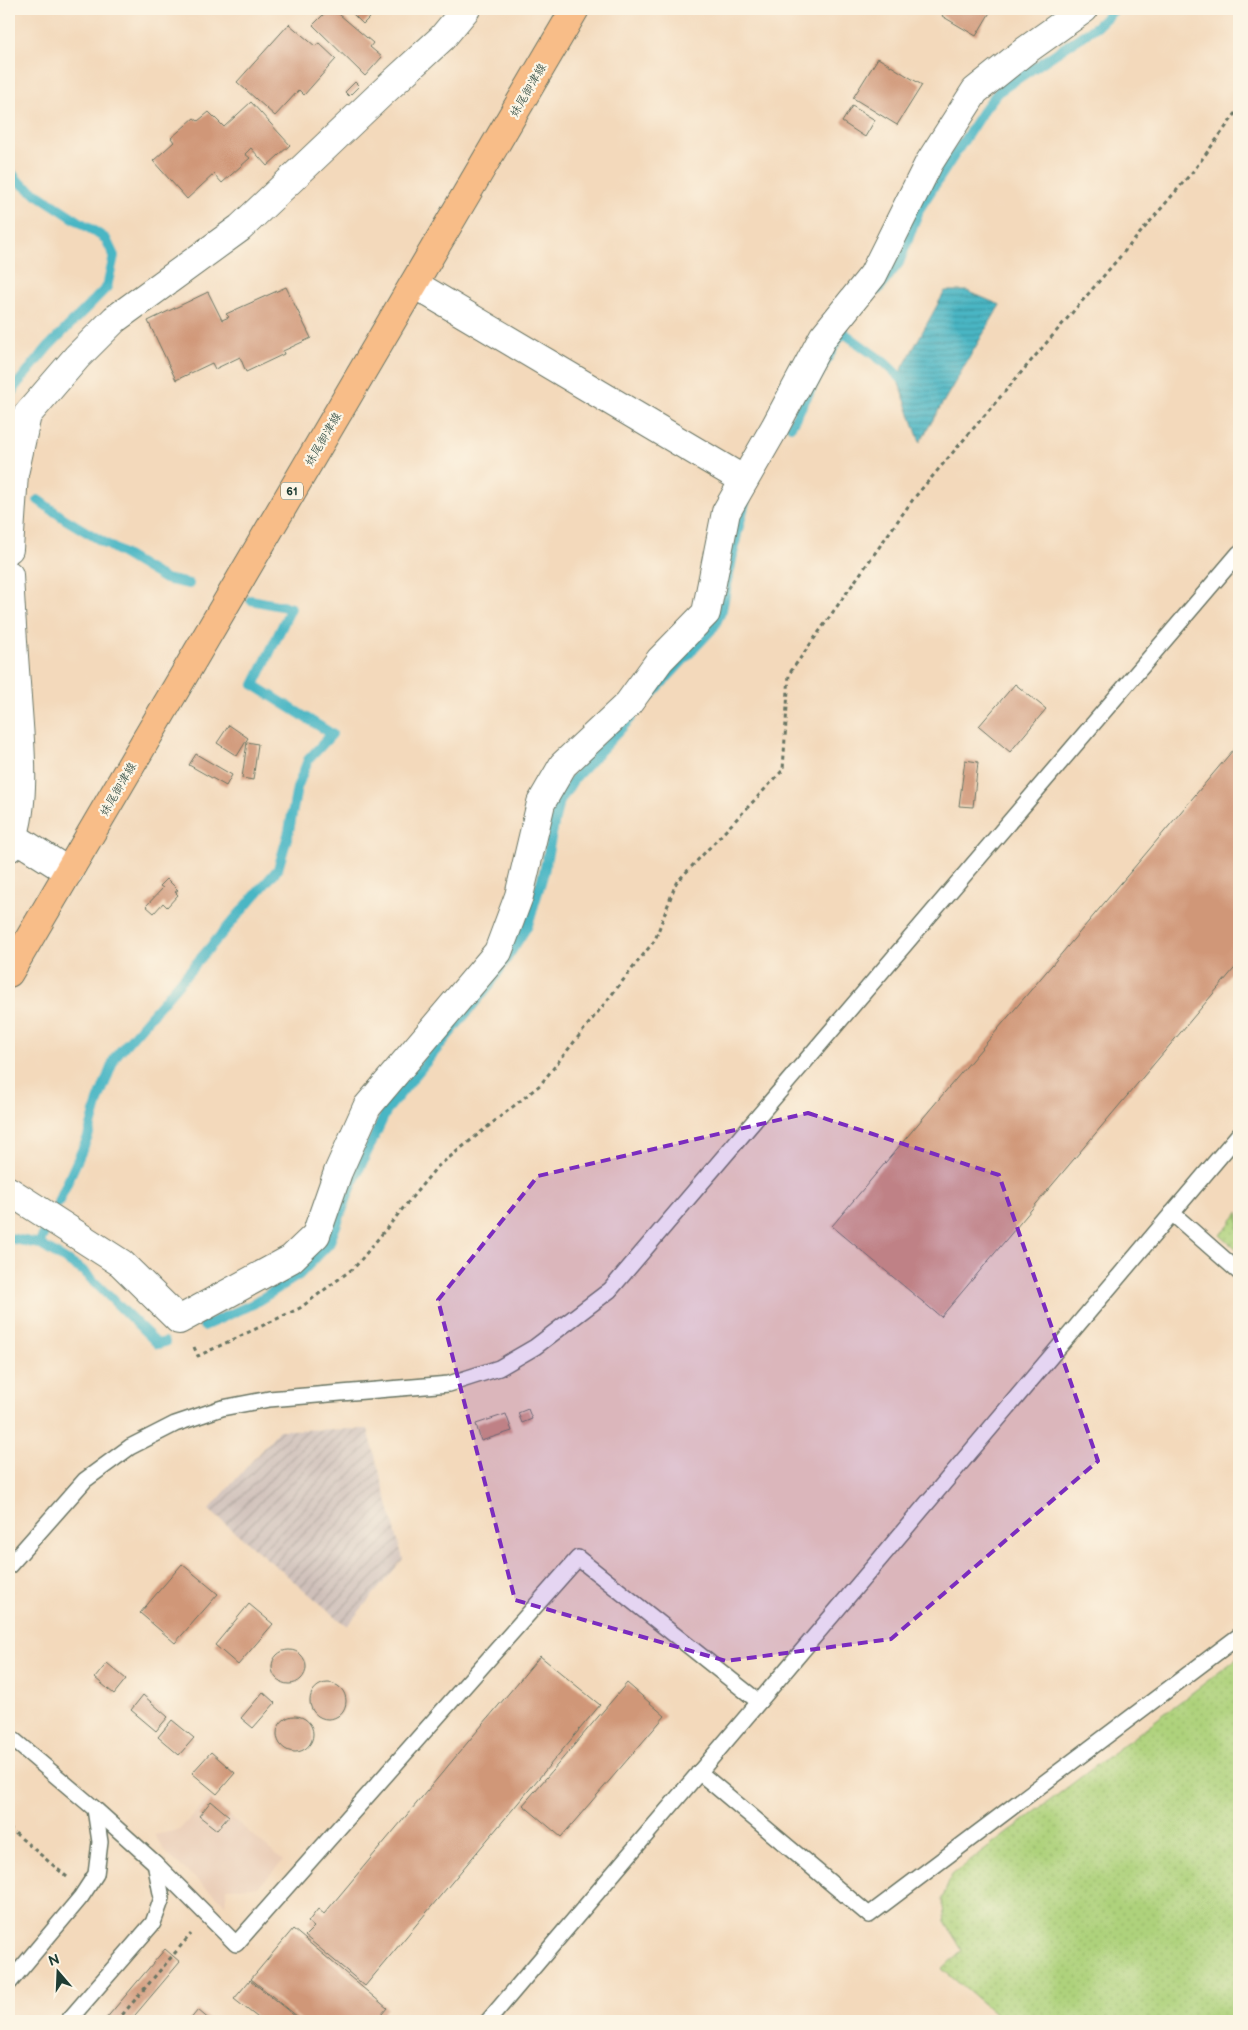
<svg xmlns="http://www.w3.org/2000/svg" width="1248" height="2030" viewBox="0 0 1248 2030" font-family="'Balsamiq Sans','Klee One',sans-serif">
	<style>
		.built { fill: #eaceb8 }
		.industrial { fill: url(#industrial-furrows) }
		.grass { fill: url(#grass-dots); stroke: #668858 }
		.water { fill: url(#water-rules); stroke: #347a7c }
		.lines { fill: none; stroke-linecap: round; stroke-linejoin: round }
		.stream { stroke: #49b6c4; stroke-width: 10 }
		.building { fill: #d09778 }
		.lane-casing { stroke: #697463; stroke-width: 18 }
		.street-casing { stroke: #697463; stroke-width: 30 }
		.primary-casing { stroke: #697463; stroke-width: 30 }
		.path { stroke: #697463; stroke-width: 3; stroke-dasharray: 4 4; stroke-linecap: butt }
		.lane { stroke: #fff; stroke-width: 15 }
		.street { stroke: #fff; stroke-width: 28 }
		.primary { stroke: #f8bd88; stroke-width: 28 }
		.marked { fill: #7b2cbf; fill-opacity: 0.2; stroke: #7b2cbf; stroke-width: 4; stroke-dasharray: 10 6; stroke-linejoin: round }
		.labels { text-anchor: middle; stroke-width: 4.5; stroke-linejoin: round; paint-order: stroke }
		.shield { fill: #fcf5e5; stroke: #617469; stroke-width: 1 }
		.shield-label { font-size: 11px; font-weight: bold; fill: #1f3d34 }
		.street-label { font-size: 12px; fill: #1f3d34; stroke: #fcf5e5 }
	</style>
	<defs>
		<pattern id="industrial-furrows" width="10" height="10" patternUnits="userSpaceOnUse" patternTransform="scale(1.25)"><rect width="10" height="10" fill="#cfc0ba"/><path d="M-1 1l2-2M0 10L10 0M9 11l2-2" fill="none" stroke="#a79d98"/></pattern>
		<pattern id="grass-dots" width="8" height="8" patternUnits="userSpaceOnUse" patternTransform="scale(1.25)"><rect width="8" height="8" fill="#aed27b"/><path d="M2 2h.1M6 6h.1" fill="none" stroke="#95b56b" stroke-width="1.8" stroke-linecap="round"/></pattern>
		<pattern id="water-rules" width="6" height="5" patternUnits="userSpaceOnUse" patternTransform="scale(1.25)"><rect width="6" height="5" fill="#49b6c4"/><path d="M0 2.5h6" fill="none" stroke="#3c95a0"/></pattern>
	</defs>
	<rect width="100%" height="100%" fill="#fcf5e5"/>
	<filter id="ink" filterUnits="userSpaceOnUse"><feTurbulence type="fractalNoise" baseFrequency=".02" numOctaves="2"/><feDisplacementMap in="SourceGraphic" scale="10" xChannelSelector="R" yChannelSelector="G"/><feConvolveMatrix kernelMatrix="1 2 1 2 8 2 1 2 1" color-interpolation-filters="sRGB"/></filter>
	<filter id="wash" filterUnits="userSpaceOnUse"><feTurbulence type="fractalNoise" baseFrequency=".0096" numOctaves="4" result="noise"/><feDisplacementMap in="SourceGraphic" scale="20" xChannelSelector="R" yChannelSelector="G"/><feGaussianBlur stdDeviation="1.12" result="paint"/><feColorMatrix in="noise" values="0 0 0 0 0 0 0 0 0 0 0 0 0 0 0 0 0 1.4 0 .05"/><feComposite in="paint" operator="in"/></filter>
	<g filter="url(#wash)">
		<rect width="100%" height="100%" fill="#f3d9bb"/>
		<polygon class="built" points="209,1798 283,1861 258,1887 227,1888 225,1904 168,1855 154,1835 179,1830"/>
		<polygon class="industrial" points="368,1429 403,1559 347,1626 209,1510 279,1430"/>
		<g class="grass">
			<polygon points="1239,1212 1239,1252 1220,1235"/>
			<polygon points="1239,1657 1239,2021 1004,2021 942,1969 962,1950 945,1922 942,1899 952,1875"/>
		</g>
		<polygon class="water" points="945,291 967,291 1000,305 920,442 897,378"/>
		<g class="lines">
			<g class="stream">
				<polyline points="9,170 20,183 106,239 114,256 107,287 48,347 18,383 9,399"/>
				<polyline points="878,290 899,263 920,208 983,111 998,92 1097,26 1115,9"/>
				<polyline points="844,333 885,363 907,384"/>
				<polyline points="791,426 837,341 844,332"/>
				<polyline points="38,500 65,519 165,579 189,584"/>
				<polyline points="648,698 714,627 722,610 737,534 746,498"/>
				<polyline points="58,1203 88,1137 98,1101 115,1057 278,869 289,831 297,788 308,760 332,734 254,685 291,608 251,600"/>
				<polyline points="9,1238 39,1244 82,1270 158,1344 165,1342"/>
				<polyline points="39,1244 46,1229"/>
				<polyline points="204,1326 253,1304 299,1275 329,1244 354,1180 387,1110 491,983 528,925 544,872 558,805 574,779 631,718"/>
			</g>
		</g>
		<g id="blocks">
			<g class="building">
				<polygon points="329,9 333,9 373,43 370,47 382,57 365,76 313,25"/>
				<polygon points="348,9 378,9 363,24"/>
				<polygon points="946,9 992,9 976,36 942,16"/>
				<polygon points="289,24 315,46 319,43 336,59 304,95 299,90 275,116 237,82"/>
				<polygon points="878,58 922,85 897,125 853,98"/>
				<polygon points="355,82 359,86 349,96 345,92"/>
				<polygon points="251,102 290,145 267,166 251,148 245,154 250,158 222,183 214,174 187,199 153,161 174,142 171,138 194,118 198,121 209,112 224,127"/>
				<polygon points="852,106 875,120 865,137 842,122"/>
				<polygon points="286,287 311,338 283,351 284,354 246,372 240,357 215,369 212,363 176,380 148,321 208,292 222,320 229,317 226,314"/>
				<polygon points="1015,684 1046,709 1010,752 979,726"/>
				<polygon points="229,725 248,738 237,756 217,743"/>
				<polygon points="247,742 258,744 253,780 242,778"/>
				<polygon points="1239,743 1239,963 941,1317 832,1226"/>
				<polygon points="196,754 232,775 226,786 189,765"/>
				<polygon points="965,760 978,762 973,807 959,806"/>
				<polygon points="167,879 178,890 175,892 178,895 167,907 163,903 154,913 146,906 163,888 160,886"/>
				<polygon points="528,1409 532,1419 522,1423 518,1413"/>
				<polygon points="506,1414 512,1431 481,1441 476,1424"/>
				<polygon points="182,1564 218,1594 175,1643 140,1613"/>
				<polygon points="249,1604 273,1624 238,1665 215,1645"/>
				<circle cx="289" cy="1667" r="17"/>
				<polygon points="540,1656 600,1705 365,1986 305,1936 314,1927 308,1922 318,1909 324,1914"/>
				<polygon points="107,1663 126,1679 114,1694 95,1678"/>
				<polygon points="627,1683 665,1716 561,1837 523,1805"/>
				<circle cx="328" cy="1701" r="18"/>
				<polygon points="263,1692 275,1703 253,1728 241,1718"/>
				<polygon points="143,1695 168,1717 156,1731 131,1710"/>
				<circle cx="295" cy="1734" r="18"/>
				<polygon points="172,1720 194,1738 179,1755 158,1737"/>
				<polygon points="211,1752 235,1773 217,1794 192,1773"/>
				<polygon points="211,1801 229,1816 217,1830 199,1816"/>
				<polygon points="293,1929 387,2008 376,2021 303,2021 251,1979"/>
				<polygon points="165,1949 180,1962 130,2021 104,2021"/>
				<polygon points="250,1980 301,2021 262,2021 234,1999"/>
				<polygon points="198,2010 211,2021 189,2021"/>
			</g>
		</g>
	</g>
	<g filter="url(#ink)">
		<use href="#blocks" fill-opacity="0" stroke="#697463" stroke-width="1"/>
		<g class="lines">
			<defs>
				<g id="lane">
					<polyline points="1172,1213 1239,1272"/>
					<polyline points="9,1566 85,1480 130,1447 175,1424 222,1408 269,1399 449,1384 499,1368 535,1347 610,1290 1239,553"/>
					<polyline points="9,1736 95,1809 100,1842 96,1874 81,1897 9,1983"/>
					<polyline points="699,1772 869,1915 1239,1636"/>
					<polyline points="155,1863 236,1944 578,1558 759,1702 1239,1134"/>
					<polyline points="68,2021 153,1923 162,1898 155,1863 95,1809"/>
					<polyline points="488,2021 759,1702"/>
				</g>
				<g id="street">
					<polyline points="414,284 744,480"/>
					<polyline points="9,549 14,474 27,415 77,357 115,319 240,228 382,93 442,38 466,9"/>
					<path d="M9 575C11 616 14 657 17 697 20 743 28 806 9 848"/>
					<polyline points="14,837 69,872"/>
					<polyline points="9,1191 121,1263 179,1320 291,1259 316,1235 338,1172 367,1107 498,952 519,896 541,803 563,765 628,704 660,660 706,613 726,512 775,427 823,337 873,275 929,163 975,91 1025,51 1084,9"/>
				</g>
				<polyline id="primary" points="9,973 575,9"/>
			</defs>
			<use href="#lane" class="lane-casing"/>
			<use href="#street" class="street-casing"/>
			<use href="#primary" class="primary-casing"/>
			<g class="path">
				<polyline points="194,1347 198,1356 300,1308 355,1267 436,1168 540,1085 655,940 676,883 783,770 789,674 914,498 1194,170 1239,109"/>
				<polyline points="9,1828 67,1877"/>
				<polyline points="117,2021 191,1934"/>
			</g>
			<use href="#lane" class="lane"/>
			<use href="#street" class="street"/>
			<use href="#primary" class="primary"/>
		</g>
	</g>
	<path class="marked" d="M808 1113 999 1175 1098 1461 891 1639 726 1661 515 1600 438 1300 538 1176Z"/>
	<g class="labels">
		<rect class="shield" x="281" y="482.5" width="22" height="17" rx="4"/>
		<g class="shield-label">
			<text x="292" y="495">61</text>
		</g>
		<g class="street-label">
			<text transform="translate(528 90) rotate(-60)" y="4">妹尾御津線</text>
			<text transform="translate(323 439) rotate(-60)" y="4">妹尾御津線</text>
			<text transform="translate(118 789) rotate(-60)" y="4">妹尾御津線</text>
		</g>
	</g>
	<rect width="1248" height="2030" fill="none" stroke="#fcf5e5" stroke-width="30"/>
	<g transform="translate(58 1972) rotate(341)" stroke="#fcf5e5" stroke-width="4" paint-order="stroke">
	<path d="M0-4L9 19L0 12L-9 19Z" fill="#1f3d34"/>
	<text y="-8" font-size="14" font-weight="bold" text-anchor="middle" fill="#1f3d34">N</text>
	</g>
</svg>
